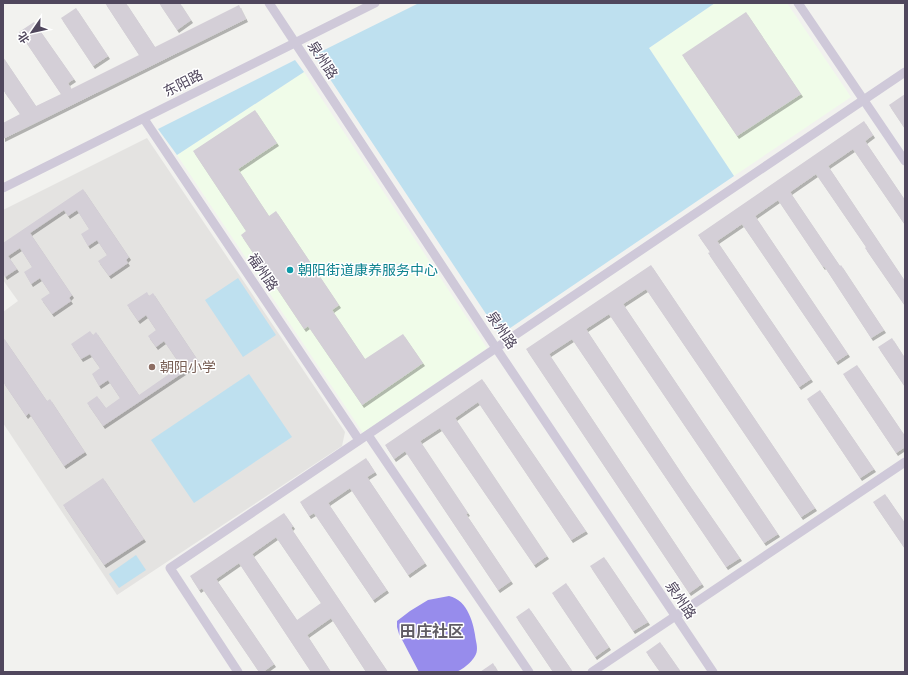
<svg xmlns="http://www.w3.org/2000/svg" width="908" height="675" viewBox="0 0 908 675" font-family="Quicksand,'Noto Sans SC',sans-serif">
	<style>
		.commercial { fill: #f0fce9 }
		.education { fill: #e4e3e1 }
		.green { fill: #bee0ef }
		.water { fill: #978cec }
		.building { fill: #d4cfd7; fill-rule: evenodd; filter: url(#shadow) }
		.lines { fill: none; stroke-linecap: round; stroke-linejoin: round }
		.minor { stroke: #cfc9d9; stroke-width: 9 }
		.culture-dot { fill: #0f9aa8; stroke: #fff; stroke-width: 1.5 }
		.education-dot { fill: #8d6e63; stroke: #fff; stroke-width: 1.5 }
		.labels { text-anchor: middle; stroke-width: 3; stroke-linejoin: round; paint-order: stroke }
		.street-label { font-size: 14px; fill: #50475d; stroke: #fff }
		.culture-label { font-size: 14px; fill: #0d838f; stroke: #fff; text-anchor: start }
		.education-label { font-size: 14px; fill: #785e54; stroke: #fff; text-anchor: start }
		.quarter-label { font-size: 16px; font-weight: bold; fill: #605c64; stroke: #fff }
	</style>
	<defs>
		<filter id="shadow"><feDropShadow dx="2" dy="3" stdDeviation="0" flood-color="#0004"/></filter>
	</defs>
	<rect width="100%" height="100%" fill="#f2f2ef"/>
	<g class="commercial">
		<polygon points="715,3 787,3 851,97 734,176 649,48"/>
		<polygon points="304,72 487,348 363,433 177,155"/>
	</g>
	<polygon class="education" points="147,138 345,432 342,446 117,595 3,423 3,312 18,301 3,280 3,210"/>
	<g class="green">
		<polygon points="419,3 715,3 649,48 734,176 500,335 314,55"/>
		<polygon points="295,60 304,72 177,155 158,129"/>
		<polygon points="238,278 276,335 243,357 205,300"/>
		<polygon points="249,374 292,437 194,503 151,440"/>
		<polygon points="136,555 146,570 119,588 109,574"/>
	</g>
	<path class="water" d="M449 596C468 600 474 624 476 641 477 645 478 652 475 656 472 662 462 670 456 672 448 674 428 672 419 672L399 634 397 627V621L410 611 428 600Z"/>
	<g class="building">
		<polygon points="105,3 126,3 155,47 239,5 246,19 3,139 3,123 20,114 3,90 3,57 36,106 61,94 19,32 34,22 74,79 68,83 71,89 139,55"/>
		<polygon points="159,3 180,3 191,20 177,30"/>
		<polygon points="76,8 108,56 93,66 61,18"/>
		<polygon points="746,12 801,94 737,136 682,55"/>
		<polygon points="905,94 905,129 889,105"/>
		<polygon points="255,110 277,143 238,169 269,216 276,211 339,305 332,310 365,359 403,334 423,363 362,405 308,326 304,329 241,235 246,231 193,151"/>
		<polygon points="864,121 873,135 865,141 905,200 905,225 853,149 828,166 905,281 905,306 865,248 866,247 816,174 790,192 840,266 841,265 884,330 871,338 824,266 823,267 778,200 755,216 848,354 836,362 742,224 717,241 811,379 799,387 708,253 710,252 698,235"/>
		<polygon points="83,189 129,257 126,260 128,263 109,276 98,261 107,255 97,240 88,246 81,234 89,229 77,210 68,216 64,210 30,233 72,295 69,298 71,301 52,314 41,299 50,293 40,278 31,284 24,272 32,267 20,248 8,256 17,269 5,277 3,273 3,243"/>
		<polygon points="651,265 815,508 801,517 646,289 623,304 778,534 764,543 609,314 586,329 686,480 740,558 726,567 572,339 549,354 702,584 689,593 526,349"/>
		<polygon points="147,292 149,296 153,293 199,362 103,426 87,403 97,396 106,408 120,398 108,380 99,386 92,374 100,368 90,354 81,359 71,344 90,331 93,335 96,332 139,395 172,372 168,366 177,360 164,341 156,347 148,336 156,330 146,315 138,321 127,305"/>
		<polygon points="3,337 47,401 50,399 85,452 64,466 29,413 26,416 3,382"/>
		<polygon points="892,338 905,358 905,387 878,347"/>
		<polygon points="857,365 905,436 905,447 896,453 843,374"/>
		<polygon points="482,379 586,531 571,540 478,402 455,418 547,556 534,565 440,428 420,441 468,513 466,514 511,581 498,590 405,451 394,459 385,445"/>
		<polygon points="820,390 874,469 860,478 807,399"/>
		<polygon points="366,458 375,472 367,477 425,563 408,575 350,488 328,503 387,590 373,600 314,513 309,516 300,502"/>
		<polygon points="103,478 144,539 104,565 63,505"/>
		<polygon points="885,494 905,523 905,549 873,502"/>
		<path d="M284 513 293 526 291 528 388 672H366L331 618 307 635 331 672H311L239 563 216 579 274 664 263 672H259L202 588 199 590 190 576ZM276 537 321 603 297 620 252 554Z"/>
		<polygon points="604,557 648,622 633,631 590,566"/>
		<polygon points="566,583 609,647 595,657 552,593"/>
		<polygon points="529,608 573,672 553,672 516,617"/>
		<polygon points="660,642 681,672 660,672 646,652"/>
		<polygon points="493,663 498,672 480,672"/>
	</g>
	<g class="lines">
		<g class="minor">
			<polyline points="269,3 496,348 713,672"/>
			<polyline points="798,3 905,161"/>
			<polyline points="144,119 359,440"/>
			<polyline points="3,188 375,3"/>
			<polyline points="368,435 529,672"/>
			<polyline points="238,672 170,568 905,72"/>
			<polyline points="592,672 905,462"/>
		</g>
	</g>
	<circle class="culture-dot" cx="290" cy="270" r="4"/>
	<circle class="education-dot" cx="152" cy="367" r="4"/>
	<g class="labels">
		<g class="street-label">
			<text transform="translate(323 60) rotate(57)" y="5">泉州路</text>
			<text transform="translate(183 83) rotate(-27)" y="5">东阳路</text>
			<text transform="translate(263 272) rotate(56)" y="5">福州路</text>
			<text transform="translate(502 330) rotate(56)" y="5">泉州路</text>
			<text transform="translate(681 600) rotate(56)" y="5">泉州路</text>
		</g>
		<g class="culture-label">
			<text x="298" y="275">朝阳街道康养服务中心</text>
		</g>
		<g class="education-label">
			<text x="160" y="372">朝阳小学</text>
		</g>
		<g class="quarter-label">
			<text x="432" y="637">田庄社区</text>
		</g>
	</g>
	<rect width="908" height="675" fill="none" stroke="#50475d" stroke-width="8"/>
	<g transform="translate(32 32) rotate(236)" stroke="#ffffff" stroke-width="3" paint-order="stroke">
	<path d="M0-3L7 15L0 10L-7 15Z" fill="#50475d"/>
	<text y="-6" font-size="11" font-weight="bold" text-anchor="middle" fill="#50475d">北</text>
	</g>
</svg>
